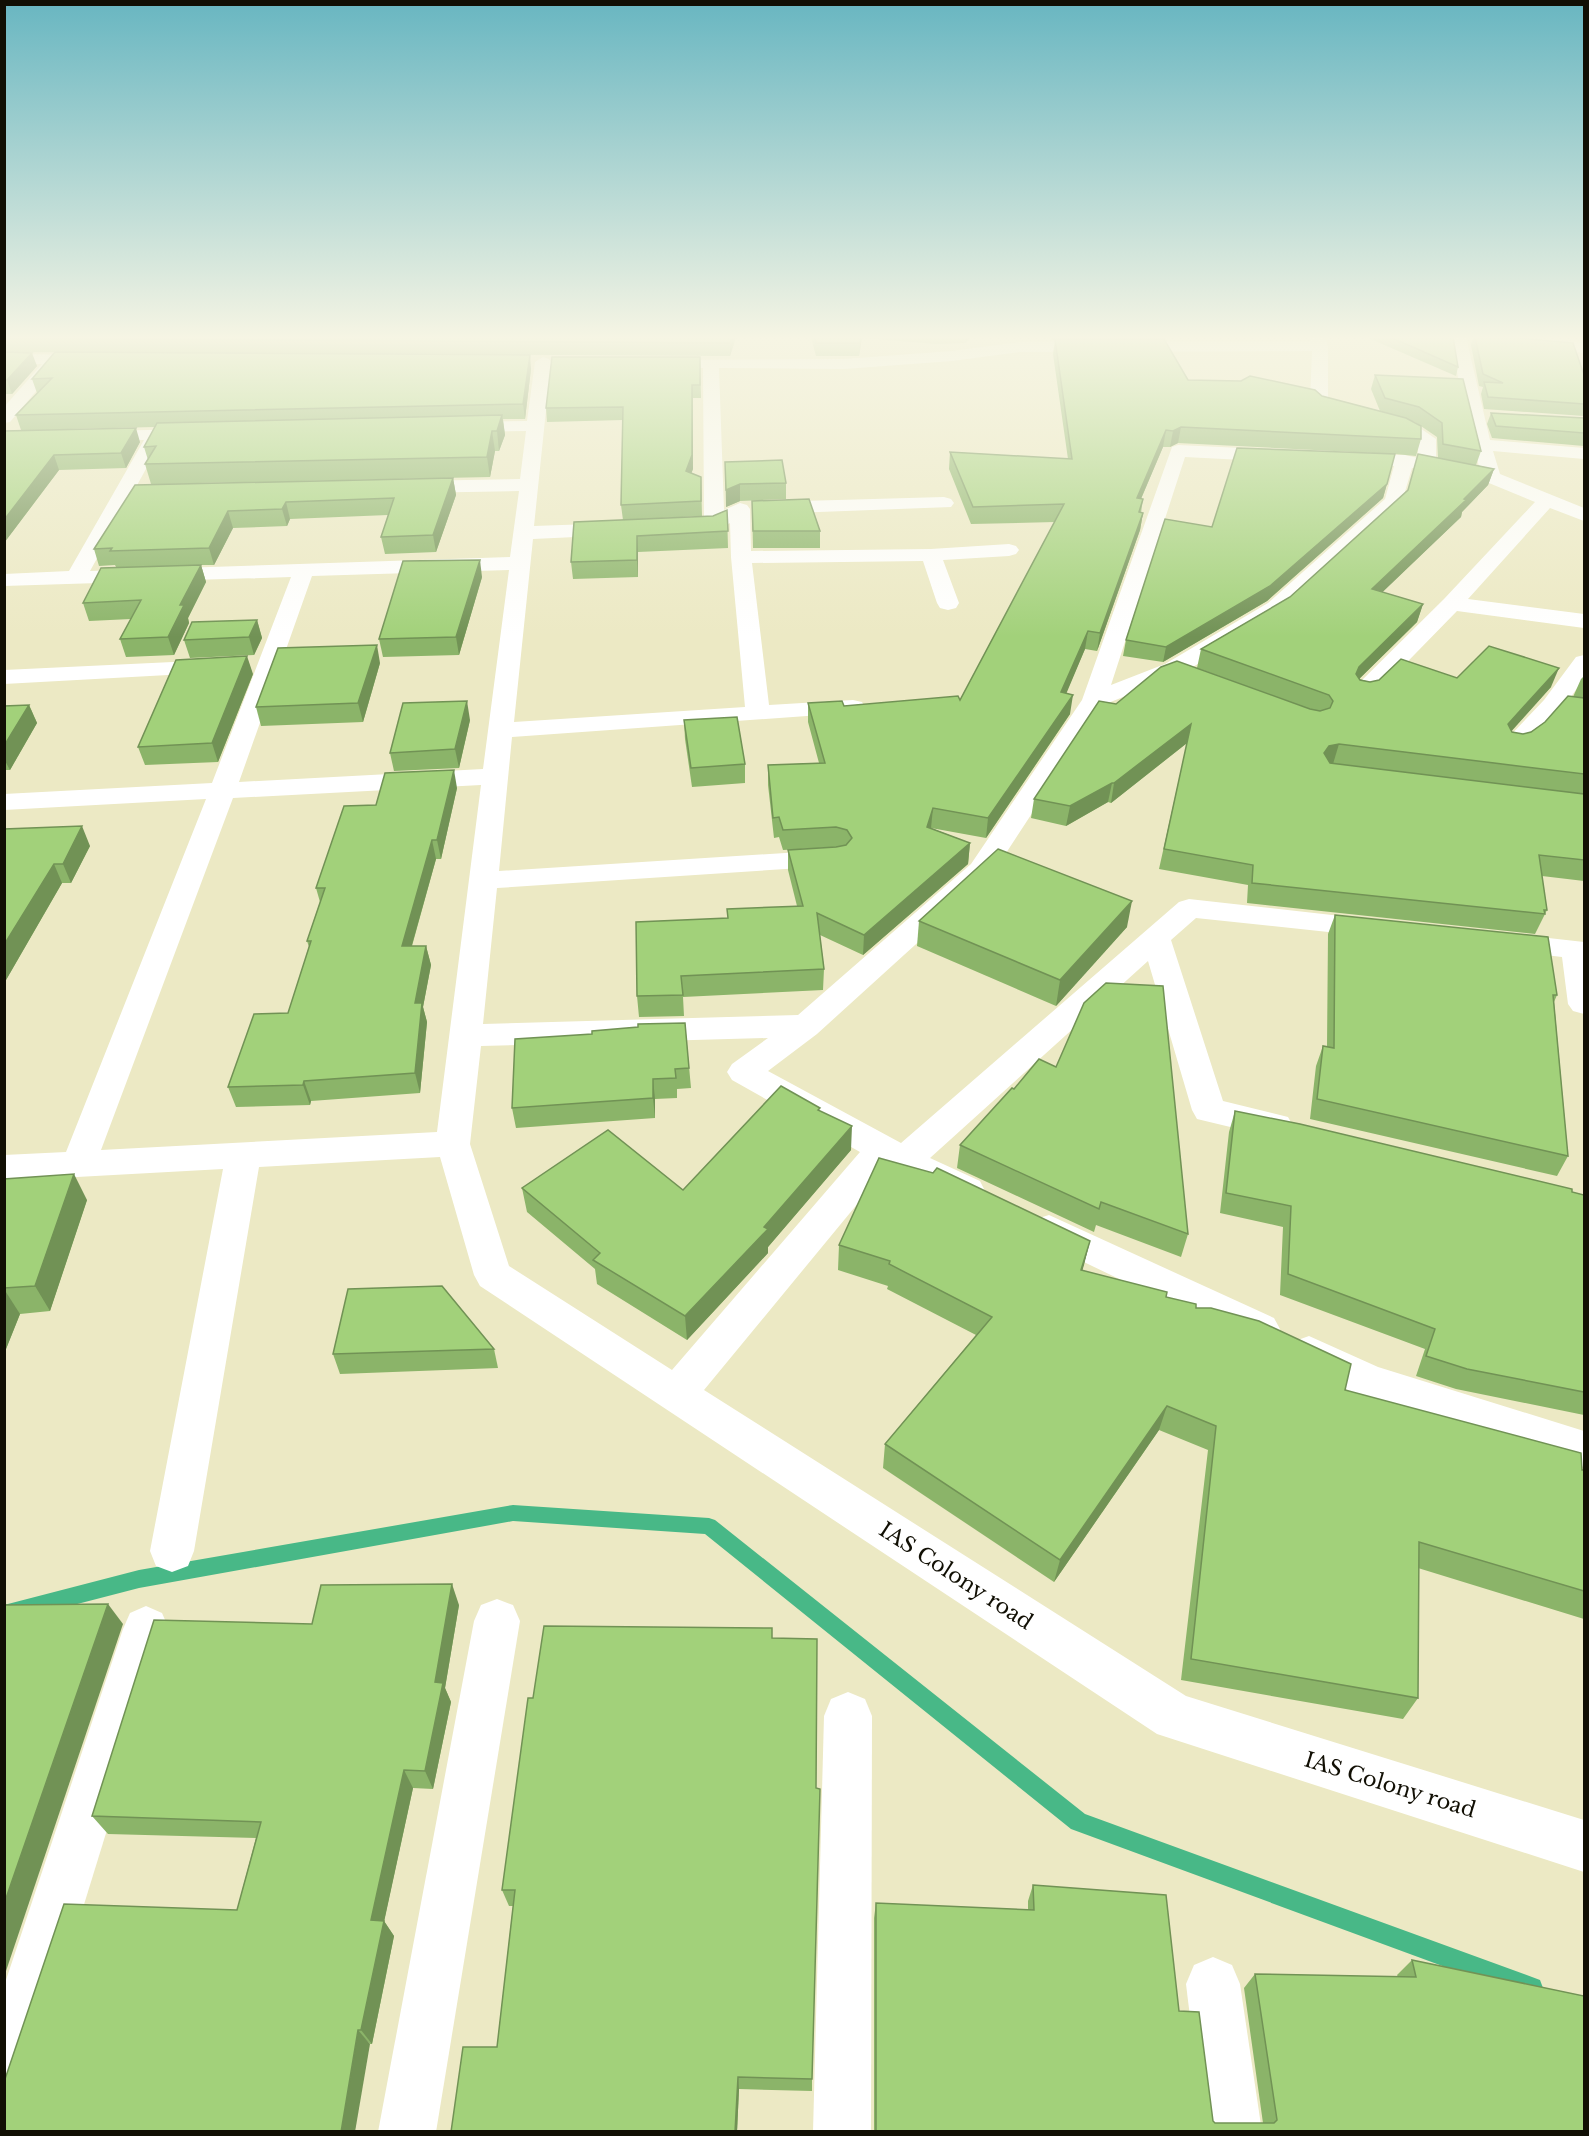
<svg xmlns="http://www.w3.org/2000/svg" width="1589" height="2136" viewBox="0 0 1589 2136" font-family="'Libre Baskerville',serif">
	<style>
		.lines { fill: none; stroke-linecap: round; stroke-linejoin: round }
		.stream { fill: #48b887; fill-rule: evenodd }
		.minor { fill: #fff; fill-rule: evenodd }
		.wall { fill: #8bb469 }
		.shaded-wall { fill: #719255 }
		.building { fill: #a2d17a; stroke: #719255; stroke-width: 1.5 }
		.labels { text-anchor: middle; stroke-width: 5; stroke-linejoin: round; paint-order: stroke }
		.near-street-label { font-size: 21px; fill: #110f04; stroke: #fff }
	</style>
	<rect width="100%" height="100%" fill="#ece9c4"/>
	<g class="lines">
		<polygon class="stream" points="513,1505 709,1518 715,1520 1085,1814 1532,1977 1540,1980 1543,1988 1540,1996 1532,1999 1071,1829 705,1534 513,1521 139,1588 4,1623 4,1605 139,1570"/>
		<g class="minor">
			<path d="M1309 337H1325L1328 346V400L1414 424 1436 439V461L1466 467 1468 471 1466 475 1459 477 1412 468 1401 505 1284 613 1181 674 1103 705 991 876 817 1034 768 1071 901 1143 1179 902 1189 899 1385 921 1390 928 1385 935 1375 937 1196 918 1171 940 1223 1101 1288 1117 1293 1126 1288 1135 1276 1138 1197 1119 1192 1110 1148 961 930 1158 980 1181 985 1191 980 1201 967 1205 954 1201 887 1168 704 1390 1186 1696 1584 1820V1872L1157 1734 480 1286 474 1275 440 1157 259 1167 194 1551 188 1566 172 1572 156 1566 150 1551 223 1169 4 1181V1155L66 1152 206 799 4 810V794L212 783 291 577 4 586V574L69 571 144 440 4 443V433L195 429 201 430 204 434 201 438 162 440 136 487 183 488 186 492 183 496 176 498 130 499 90 571 510 557 519 491 410 493 403 491 400 487 403 483 410 481 520 479 526 431 459 432 453 431 450 427 453 423 459 422 527 421 535 362 543 357 549 359 551 362 534 526 618 523 625 525 628 529 625 533 618 535 533 539 514 722 745 707 731 557 730 523C715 532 694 534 677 530L674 526 677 522 704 519 703 368H656L650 366 648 363 650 360 844 359 952 351 1019 342 1311 341ZM1312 351 1310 402 1319 410 1402 432 1418 441V458L1405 455H1343L1341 459 1343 463 1350 465 1394 466 1385 499 1268 603 1165 664 1111 685 1185 457 1280 462 1287 460 1289 456 1287 452 1280 450 1178 445 1172 447 1082 700 971 864 798 1015 483 1024 497 888 832 866 842 864 846 858 842 852 832 850 499 871 512 737 862 712 865 707 862 702 853 700 769 705 752 563 923 561 937 603 940 608 948 610 956 608 959 603 943 560 1009 556 1016 554 1019 550 1016 546 1009 544 931 549 751 551 750 509 747 505 740 503 724 510 719 368 844 369 952 361 1019 352ZM509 570 483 769 239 782 312 576ZM481 785 437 1132 101 1150 233 798ZM768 1038 732 1064 727 1072 732 1080 860 1152 672 1370 509 1266 470 1144 481 1046Z"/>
			<polygon points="1466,337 1490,440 1584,448 1584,459 1493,451 1500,474 1584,508 1584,521 1550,508 1468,599 1584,614 1584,628 1457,611 1373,697 1364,699 1355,697 1352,692 1355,687 1444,599 1535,502 1484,481 1482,477 1465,416 1451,338"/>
			<polygon points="1529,338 1584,343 1584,353 1523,346 1521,343 1523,340"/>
			<polygon points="4,354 95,355 103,360 95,365 59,364 10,422 4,423 4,407 42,364 4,364"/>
			<polygon points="944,497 951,499 954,503 951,507 766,514 759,512 756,508 759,504 766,502"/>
			<polygon points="1584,655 1584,678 1562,710 1524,750 1515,753 1506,750 1502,745 1506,740 1544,700 1576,657"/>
			<polygon points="215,660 223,662 227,667 223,672 4,684 4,670"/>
			<polygon points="1504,933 1584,942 1584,1014 1573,1011 1568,1004 1562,957 1493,949 1489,942 1493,935"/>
			<polygon points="1049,1215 1274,1318 1280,1329 1274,1340 1260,1345 1246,1340 1036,1239 1031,1229 1036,1219"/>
			<polygon points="1309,1336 1378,1367 1584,1431 1584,1467 1354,1393 1295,1365 1289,1353 1295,1341"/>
			<polygon points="497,1599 513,1605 520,1621 436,2132 378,2132 474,1621 481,1605"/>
			<polygon points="146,1606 162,1613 169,1629 32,2073 24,2093 4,2101 4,1986 123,1629 130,1613"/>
			<polygon points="848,1692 865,1699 872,1716 871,2132 813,2132 824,1716 831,1699"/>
			<polygon points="1213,1957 1232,1965 1240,1984 1262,2132 1204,2132 1186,1984 1194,1965"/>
		</g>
	</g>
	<g class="wall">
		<polygon points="4,337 736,337 730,356 4,352"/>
		<polygon points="811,337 971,337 965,343 936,344 862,338 859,356 816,356"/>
		<polygon points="1051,337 1154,337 1154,339 1188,380 1322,396 1380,411 1371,389 1375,375 1463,379 1481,451 1476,465 1494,469 1488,485 1462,512 1461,517 1382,592 1423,604 1417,622 1359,679 1370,682 1457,678 1551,687 1511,731 1512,732 1523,734 1531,732 1545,722 1573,697 1581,679 1584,676 1584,881 1542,876 1547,910 1535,934 1247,903 1248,885 1159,869 1187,743 1111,803 1108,802 1066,826 1031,818 1034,799 1116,704 1312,710 1197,668 1201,649 1290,597 1408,490 1438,458 1437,437 1415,422 1411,421 1421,439 1416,456 1395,454 1383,498 1267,601 1163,662 1123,656 1126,640 1212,527 1373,453 1178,443 1170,447 1163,447 1141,499 1143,499 1141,513 1143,513 1140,530 1097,651 1085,649 1066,693 1070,714 986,838 931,828 970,843 968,864 863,955 820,935 824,969 823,990 683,997 684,1016 639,1017 637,996 727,918 797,906 788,870 788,850 836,847 783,850 779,837 774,838 768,785 768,765 819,763 808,722 808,703 844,706 960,700 1055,522 971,524 949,469 950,452 1068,459 1053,354 1055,340 1051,340"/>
		<polygon points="1366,337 1453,337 1458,367 1456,376"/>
		<polygon points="1473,337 1509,337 1584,375 1584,416 1484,409 1481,394 1483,387 1479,386 1471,345"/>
		<polygon points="4,352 37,366 12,394 4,394"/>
		<polygon points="700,357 701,398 693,398 693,469 691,473 701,477 702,516 623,520 621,505 623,420 547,422 546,408"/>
		<polygon points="531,369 525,419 503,419 505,435 499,451 495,451 490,477 153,484 453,478 456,495 436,552 385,554 381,537 388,515 290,519 287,526 233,528 214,565 201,565 206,582 188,618 189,623 174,655 126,657 120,639 131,619 89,621 83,603 116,567 115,565 99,566 94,549 151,484 145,464 148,460 144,447 155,427 70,429 140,442 126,468 59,470 4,543 4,431 21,430 16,415 37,393 32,379"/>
		<polygon points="1491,413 1584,418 1584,446 1492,438 1487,424"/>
		<polygon points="725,462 786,483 786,499 740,501 726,507"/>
		<polygon points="752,501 820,531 820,548 753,548"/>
		<polygon points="727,510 728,548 638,552 638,577 573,579 571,562 574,522 713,516"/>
		<polygon points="482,577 459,655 383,657 379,639"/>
		<polygon points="257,620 262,638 254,655 190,658 184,640"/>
		<polygon points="380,663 363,722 261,726 256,707"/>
		<polygon points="253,674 218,762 145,765 138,747"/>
		<polygon points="29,705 37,723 10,770 4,770 4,706"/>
		<polygon points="470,720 459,768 394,771 390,753"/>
		<polygon points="684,720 745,764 745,783 692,787 685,739"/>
		<polygon points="457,788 441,859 436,859 412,946 426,946 431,965 423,1007 427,1022 420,1093 311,1101 310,1105 236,1107 228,1087 288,1013 309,947 307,941 320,902 316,888 376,805"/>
		<polygon points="4,829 90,846 71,883 62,883 6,980 4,979"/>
		<polygon points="1335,915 1557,995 1554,1002 1568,1156 1557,1176 1310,1119 1316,1066 1323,1046 1327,1047 1328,934"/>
		<polygon points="919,921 1127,927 1056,1006 917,946"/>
		<polygon points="685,1023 691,1088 677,1089 677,1098 655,1099 655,1118 516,1128 512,1108 592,1034"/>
		<polygon points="820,1111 851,1150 768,1247 768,1253 687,1340 597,1284 595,1269 527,1212 522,1188 683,1190"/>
		<polygon points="1235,1111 1584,1195 1584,1415 1456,1389 1416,1376 1425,1349 1280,1295 1283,1227 1220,1213 1229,1132"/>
		<polygon points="960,1145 1188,1234 1181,1257 1096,1225 1094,1232 957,1168"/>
		<polygon points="4,1179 87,1200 50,1311 20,1314 4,1354"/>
		<polygon points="1090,1241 1082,1271 1166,1297 1196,1308 1345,1390 1584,1470 1584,1619 1418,1568 1418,1698 1403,1719 1181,1680 1208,1450 1159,1430 1054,1582 883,1468 885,1444 976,1335 887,1289 888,1286 838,1270 839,1245"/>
		<polygon points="494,1349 498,1368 340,1374 333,1354"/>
		<polygon points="459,1605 445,1688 451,1702 433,1789 413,1788 384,1921 394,1936 372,2044 370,2044 237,1910 256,1838 108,1834 92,1816 312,1624"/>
		<polygon points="772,1638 812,2079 812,2091 739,2089 737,2132 451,2132 497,2047 513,1906 509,1906 502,1890 533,1698"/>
		<polygon points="1033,1885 1179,2011 1213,2121 1215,2123 1263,2123 1244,1988 1255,1974 1398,1977 1397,1975 1412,1960 1584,2132 874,2132 874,1918 876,1903 1028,1910 1028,1901"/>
	</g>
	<g class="shaded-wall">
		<polygon points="732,337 736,337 730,356 730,343"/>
		<polygon points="860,337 862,337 859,356 860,343"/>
		<polygon points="966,337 971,337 965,343"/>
		<polygon points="32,353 37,366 12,394 7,380"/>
		<polygon points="530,355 531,369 525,419 523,404"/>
		<polygon points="692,385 693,469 687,485 686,471"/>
		<polygon points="502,415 505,435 499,451 497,431"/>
		<polygon points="1181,427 1178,443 1170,447 1173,431"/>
		<polygon points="136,428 140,442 126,468 121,453"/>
		<polygon points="1166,430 1163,447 1134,515 1137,498"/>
		<polygon points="492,431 495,451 490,477 487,457"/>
		<polygon points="54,455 59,470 4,543 4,520"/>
		<polygon points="1494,469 1488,485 1462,512 1461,517 1367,607 1372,589"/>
		<polygon points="453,478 456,495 436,552 433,535"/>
		<polygon points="740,484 740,501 726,507 726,490"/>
		<polygon points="1387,484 1383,498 1267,601 1163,662 1166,647"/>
		<polygon points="286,502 290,519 287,526 282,509"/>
		<polygon points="228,511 233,528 214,565 209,548"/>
		<polygon points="1143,513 1140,530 1097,651 1100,633"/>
		<polygon points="637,536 638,552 638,577 637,560"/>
		<polygon points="480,560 482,577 459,655 456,637"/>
		<polygon points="201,565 206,582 188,618 189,623 174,655 168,637 180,605"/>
		<polygon points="1423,604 1417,622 1353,685 1356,674 1359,667"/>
		<polygon points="257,620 262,638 254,655 249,637"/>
		<polygon points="1088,631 1085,649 1059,711 1061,692"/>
		<polygon points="377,645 380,663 363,722 358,703"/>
		<polygon points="247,656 253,674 218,762 212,743"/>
		<polygon points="1559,668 1551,687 1500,744 1508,724"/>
		<polygon points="1073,695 1070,714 986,838 988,818"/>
		<polygon points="467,701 470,720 459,768 455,749"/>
		<polygon points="29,705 37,723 10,770 4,759 4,746"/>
		<polygon points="1191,724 1187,743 1111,803 1114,783"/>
		<polygon points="1339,744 1333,764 1324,766 1324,753 1329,746"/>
		<polygon points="454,770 457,788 441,859 437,840"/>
		<polygon points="1112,783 1108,802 1066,826 1070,806"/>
		<polygon points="933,808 931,828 927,827"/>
		<polygon points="82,826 90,846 71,883 63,864"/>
		<polygon points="432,840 436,859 406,966 402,946"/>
		<polygon points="970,843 968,864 863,955 864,935"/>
		<polygon points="54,864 62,883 6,980 4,978 4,945"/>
		<polygon points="1132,901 1127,927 1056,1006 1060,980"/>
		<polygon points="426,946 431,965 423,1007 427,1022 420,1093 415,1073 415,1003"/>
		<polygon points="653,1079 655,1099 655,1118 653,1098"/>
		<polygon points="304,1081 311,1101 310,1105 303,1085"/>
		<polygon points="852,1126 851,1150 768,1247 768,1253 687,1340 685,1316"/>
		<polygon points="74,1174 87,1200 50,1311 35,1286"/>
		<polygon points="1090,1241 1084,1265 1075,1295 1081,1270"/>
		<polygon points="4,1289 20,1314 4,1354"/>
		<polygon points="1167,1406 1159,1430 1054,1582 1060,1560"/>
		<polygon points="452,1584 459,1605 445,1688 451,1702 433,1789 425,1771 435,1682"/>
		<polygon points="108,1604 123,1624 4,1977 4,1904"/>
		<polygon points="404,1770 413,1788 381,1936 371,1920"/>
		<polygon points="384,1921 394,1936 372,2044 361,2030"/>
		<polygon points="358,2030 370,2044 355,2132 341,2132"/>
		<polygon points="738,2077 739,2089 737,2132 735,2132"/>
	</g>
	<g class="building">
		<polygon points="4,337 732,337 730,343 4,338"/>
		<polygon points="815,337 860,337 860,343 816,343"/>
		<polygon points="1390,337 1453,337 1458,367"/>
		<polygon points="1475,337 1509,337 1573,343 1584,375 1584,404 1488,397 1484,382 1503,383 1483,374"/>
		<polygon points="1055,339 1164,339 1188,380 1241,381 1250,376 1315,390 1322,396 1406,418 1421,426 1421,439 1181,427 1173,431 1166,430 1137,498 1143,499 1139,512 1143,513 1100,633 1088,631 1061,692 1073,695 988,818 933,808 927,827 970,843 864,935 817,913 824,969 681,976 683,995 637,996 636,922 728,918 727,909 803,906 788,850 836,847 846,845 852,838 847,830 836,827 783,830 779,817 773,818 768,765 825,763 808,703 842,701 844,706 958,696 960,700 1064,504 973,507 950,452 1072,459"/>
		<polygon points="4,352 32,353 7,380 4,380"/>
		<polygon points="55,352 530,355 523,404 16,415 52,378 32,379"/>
		<polygon points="552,357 700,357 700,385 692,385 692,455 686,471 701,477 701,501 621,505 623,407 546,408"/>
		<polygon points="1375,375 1463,379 1481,451 1443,444 1442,423 1419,407 1385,398"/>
		<polygon points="1491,413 1584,418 1584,433 1496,426"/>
		<polygon points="502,415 497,431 492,431 487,457 145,464 156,446 144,447 157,423"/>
		<polygon points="136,428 121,453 54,455 4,520 4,431"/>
		<polygon points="1237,448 1395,454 1387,484 1270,586 1166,647 1126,640 1165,519 1212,527"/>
		<polygon points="1418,454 1494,469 1464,499 1466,500 1372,589 1423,604 1359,667 1356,674 1360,680 1370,682 1379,680 1401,659 1457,678 1489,646 1559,668 1508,724 1512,732 1523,734 1531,732 1545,722 1568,696 1584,698 1584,774 1339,744 1329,746 1324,753 1330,763 1584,794 1584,860 1539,855 1547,910 1544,910 1545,914 1252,883 1253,865 1164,849 1191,724 1114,783 1112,783 1070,806 1034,799 1099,701 1116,704 1161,667 1177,661 1310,709 1320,711 1330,708 1333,701 1329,695 1201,649 1290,597 1408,490"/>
		<polygon points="782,460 786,483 740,484 726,490 725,462"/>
		<polygon points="453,478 433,535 381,537 394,498 286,502 282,509 228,511 209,548 110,551 112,548 94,549 135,485"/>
		<polygon points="809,499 820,531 753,531 752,501"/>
		<polygon points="727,510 728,531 637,536 637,560 571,562 574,522 713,516"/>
		<polygon points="480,560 456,637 379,639 403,561"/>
		<polygon points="201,565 180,605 184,605 168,637 120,639 141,600 83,603 101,568"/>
		<polygon points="257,620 249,637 184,640 192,622"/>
		<polygon points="377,645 358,703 256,707 278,648"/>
		<polygon points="247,656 212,743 138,747 176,660"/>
		<polygon points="467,701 455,749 390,753 403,703"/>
		<polygon points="29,705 4,746 4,706"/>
		<polygon points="737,717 745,764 691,768 684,720"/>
		<polygon points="454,770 437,840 432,840 402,946 426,946 415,1003 422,1003 415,1073 304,1081 303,1085 228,1087 254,1014 288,1013 311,941 307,941 325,888 316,888 344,806 376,805 385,773"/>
		<polygon points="82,826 63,864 54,864 4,945 4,829"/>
		<polygon points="998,849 1132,901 1060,980 919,921"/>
		<polygon points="1335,915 1548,937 1557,995 1553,995 1568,1156 1317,1099 1323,1046 1334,1048"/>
		<polygon points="1106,983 1163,986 1188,1234 1101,1202 1099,1209 960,1145 1012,1088 1014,1089 1039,1059 1056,1067 1084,1003"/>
		<polygon points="685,1023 689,1068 675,1069 676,1078 653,1079 653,1098 512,1108 515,1039 592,1034 592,1031 638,1027 638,1024"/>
		<polygon points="781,1086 820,1108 818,1110 852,1126 764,1227 768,1229 685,1316 593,1260 600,1253 522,1188 608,1130 683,1190"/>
		<polygon points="1235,1111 1300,1124 1572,1189 1572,1192 1584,1195 1584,1392 1467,1369 1426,1356 1435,1329 1288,1274 1291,1206 1226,1193"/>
		<polygon points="879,1158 933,1173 937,1168 1090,1241 1081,1270 1167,1292 1166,1297 1196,1304 1196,1308 1211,1308 1259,1321 1351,1364 1345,1390 1581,1453 1582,1470 1584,1470 1584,1591 1419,1542 1418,1698 1191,1659 1216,1426 1167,1406 1060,1560 885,1444 992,1317 889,1264 890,1261 839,1245"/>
		<polygon points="74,1174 35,1286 4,1288 4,1179"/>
		<polygon points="442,1286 494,1349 333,1354 348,1289"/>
		<polygon points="452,1584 435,1682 443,1683 425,1771 404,1770 371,1920 384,1921 361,2030 358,2030 341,2132 4,2132 4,2082 64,1904 237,1910 261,1822 92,1816 154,1620 312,1624 321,1585"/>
		<polygon points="108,1604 4,1904 4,1605"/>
		<polygon points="544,1626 772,1628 772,1638 817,1639 816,1788 820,1789 812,2079 738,2077 735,2132 451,2132 463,2047 497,2047 515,1890 502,1890 528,1698 533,1698"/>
		<polygon points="1033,1885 1166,1895 1179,2011 1199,2012 1213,2121 1215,2123 1274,2123 1277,2120 1255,1974 1416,1977 1412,1960 1584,1996 1584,2132 876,2132 876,1903 1034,1910"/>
	</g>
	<linearGradient id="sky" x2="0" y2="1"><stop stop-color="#68b6c1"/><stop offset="0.53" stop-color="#f6f5e4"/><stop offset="1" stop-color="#f6f5e4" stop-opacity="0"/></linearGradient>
	<rect width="1589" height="637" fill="url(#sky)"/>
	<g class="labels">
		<g class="near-street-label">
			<text transform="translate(956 1576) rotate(33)" y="7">IAS Colony road</text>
			<text transform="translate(1390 1785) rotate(17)" y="7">IAS Colony road</text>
		</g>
	</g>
	<rect width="1589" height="2136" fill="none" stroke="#110f04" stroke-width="12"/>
</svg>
